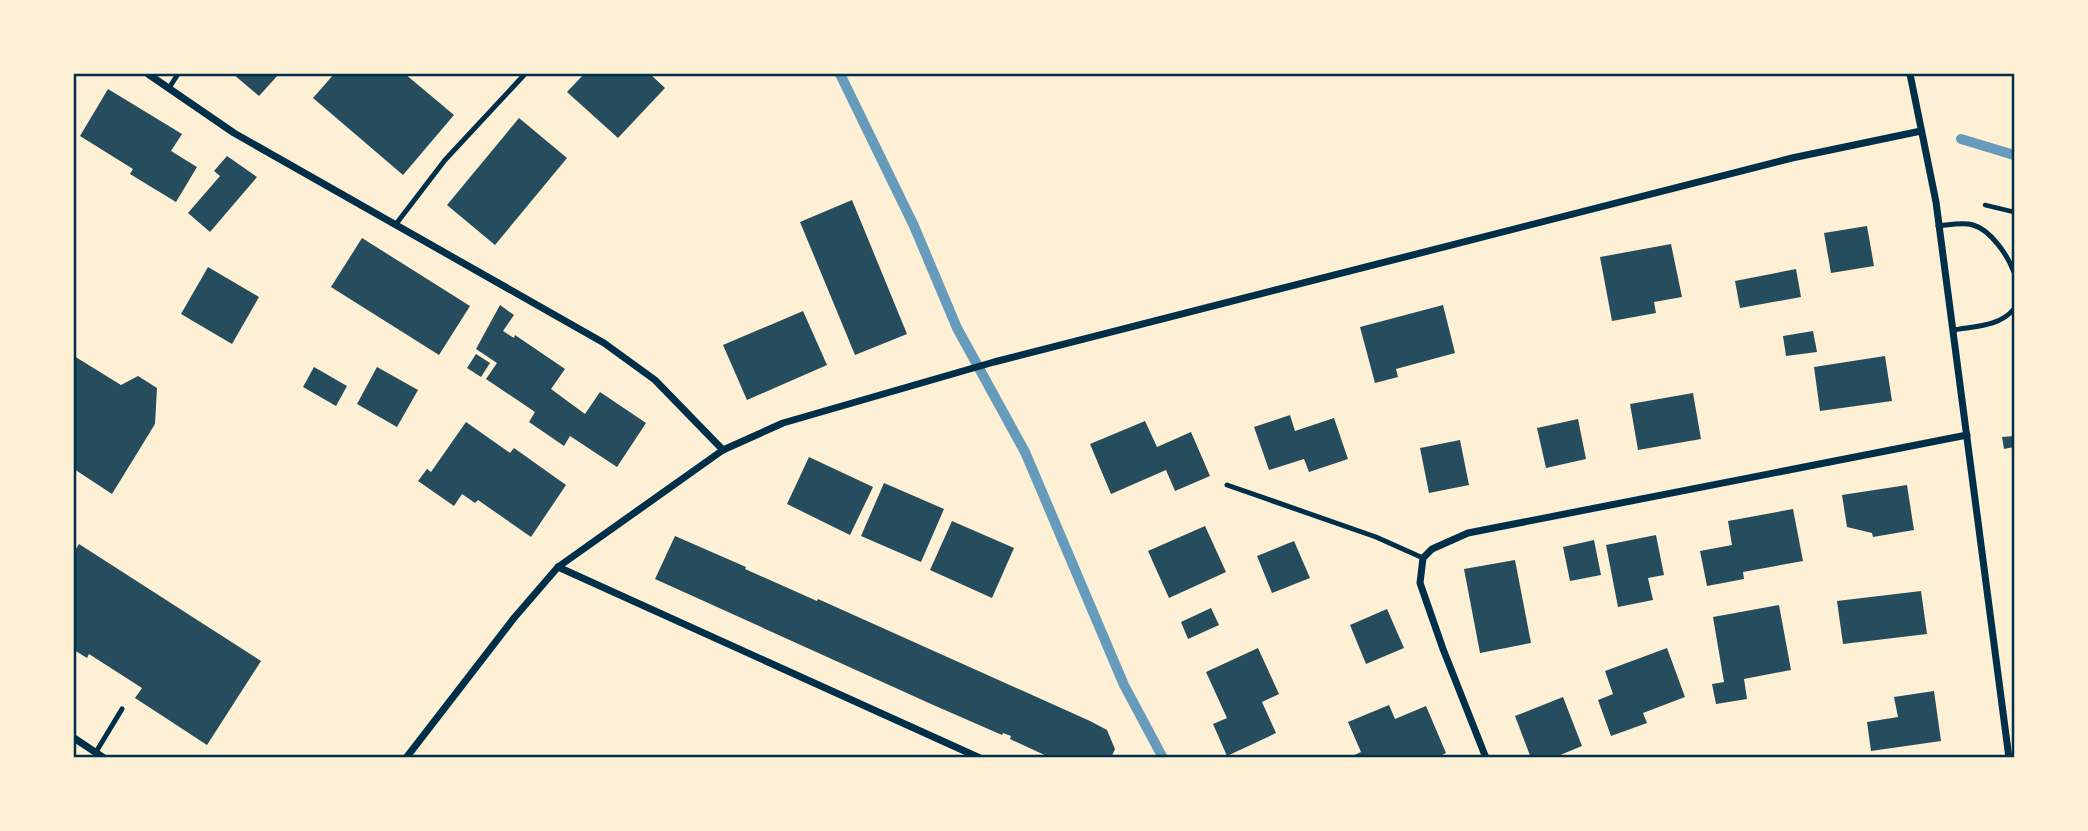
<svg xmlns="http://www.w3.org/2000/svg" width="2088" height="831" viewBox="0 0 2088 831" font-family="'PT Sans',sans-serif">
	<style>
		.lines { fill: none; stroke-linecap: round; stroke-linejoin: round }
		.stream { stroke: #669bbc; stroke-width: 10 }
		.building { fill: #264d5e }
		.path { stroke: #003049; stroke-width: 4.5 }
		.service { stroke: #003049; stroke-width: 5 }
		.minor { stroke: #003049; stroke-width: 7 }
		.neatline { fill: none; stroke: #003049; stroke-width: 2.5 }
	</style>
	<rect width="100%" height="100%" fill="#fdf0d5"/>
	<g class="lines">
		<g class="stream">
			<polyline points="840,74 914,226 957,328 1025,452 1124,685 1163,758"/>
			<polyline points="1961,139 2014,155"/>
		</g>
	</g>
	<g class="building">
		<polygon points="233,74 279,74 259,96"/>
		<polygon points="334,74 405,74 454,115 403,175 313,98"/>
		<polygon points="584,74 650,74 665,88 618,138 567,92"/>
		<polygon points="108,89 182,134 171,151 197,167 176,202 130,174 133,169 80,136"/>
		<polygon points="519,118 567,158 495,245 447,205"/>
		<polygon points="227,156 257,177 210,232 188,213 220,176 214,171"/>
		<polygon points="852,200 907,334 855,355 800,222"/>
		<polygon points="1867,226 1874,266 1831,273 1824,233"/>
		<polygon points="362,238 470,306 439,355 331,287"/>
		<polygon points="1671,244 1682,297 1654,302 1656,313 1612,321 1600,257"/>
		<polygon points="208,267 259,297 232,344 181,314"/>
		<polygon points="1796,269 1801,297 1740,308 1735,281"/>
		<polygon points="500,305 514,315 503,331 514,338 515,335 565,369 551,389 585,414 600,392 646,423 617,467 570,436 564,446 529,422 535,412 486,379 497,363 476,349"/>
		<polygon points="1443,305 1455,353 1396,369 1398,377 1375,383 1360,327"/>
		<polygon points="803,311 827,365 747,400 723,345"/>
		<polygon points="1813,331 1817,352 1786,356 1783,336"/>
		<polygon points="476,354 490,363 481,377 467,368"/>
		<polygon points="74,356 121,385 138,376 157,388 155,424 112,494 74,469"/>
		<polygon points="1885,356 1892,401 1820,411 1814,367"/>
		<polygon points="314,367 347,386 336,406 303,387"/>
		<polygon points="377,367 418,390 397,427 357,404"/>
		<polygon points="1693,393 1701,439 1638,450 1630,404"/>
		<polygon points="1290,415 1295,431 1334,418 1348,459 1309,472 1304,459 1269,470 1254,427"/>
		<polygon points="1578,419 1586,459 1546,468 1537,428"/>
		<polygon points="1145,421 1157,447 1191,432 1210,476 1175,491 1166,470 1111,494 1090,444"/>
		<polygon points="466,422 510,453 514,448 566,485 531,537 478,500 475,503 462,494 454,506 418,481 427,469 431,472"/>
		<polygon points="2014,436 2014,447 2004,449 2002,437"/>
		<polygon points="1460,440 1469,485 1429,493 1420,448"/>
		<polygon points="809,457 873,487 850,535 787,504"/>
		<polygon points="884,483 944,509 921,562 861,536"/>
		<polygon points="1907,485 1914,530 1873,537 1872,533 1847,527 1842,495"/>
		<polygon points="1793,509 1803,561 1743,572 1744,579 1707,586 1700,551 1732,545 1728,521"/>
		<polygon points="952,521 1014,548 992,598 930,570"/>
		<polygon points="1205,526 1226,572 1169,598 1148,551"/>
		<polygon points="1656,535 1664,575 1648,578 1653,600 1618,607 1606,545"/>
		<polygon points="675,536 746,567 745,569 817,601 818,599 1090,721 1107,730 1115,749 1111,758 1051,758 1010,739 1011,736 1003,733 1002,735 931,704 655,579"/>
		<polygon points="1594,540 1601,575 1570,581 1563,547"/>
		<polygon points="1294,541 1310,578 1272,593 1257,556"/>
		<polygon points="79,544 261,661 207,745 135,698 142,688 89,654 87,658 74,650 74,552"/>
		<polygon points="1515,560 1531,643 1480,653 1464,569"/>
		<polygon points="1921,591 1927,634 1843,644 1837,601"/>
		<polygon points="1779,605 1791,670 1744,679 1747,699 1716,704 1712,684 1724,682 1713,617"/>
		<polygon points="1211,608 1219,625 1188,639 1181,622"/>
		<polygon points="1387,609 1404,648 1366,664 1350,625"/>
		<polygon points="1258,648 1279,694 1262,702 1276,733 1227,756 1213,724 1227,718 1206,672"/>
		<polygon points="1667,648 1685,697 1643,713 1647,723 1611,736 1598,700 1613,694 1605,671"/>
		<polygon points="1934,691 1941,741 1871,751 1867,722 1898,717 1894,697"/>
		<polygon points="1563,697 1582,746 1553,758 1531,758 1515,716"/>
		<polygon points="1389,705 1395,719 1426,706 1446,753 1436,758 1348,758 1361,752 1348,722"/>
	</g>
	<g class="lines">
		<polyline class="path" points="1985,205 2014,212"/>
		<g class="service">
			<polyline points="169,88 178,74"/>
			<polyline points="396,224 445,160 525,74"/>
			<path d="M1938 226C1949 225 1963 222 1973 225 1991 230 2008 256 2014 272"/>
			<path d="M1953 330C1975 326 1999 327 2014 309"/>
			<polyline points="1227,485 1376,537 1423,558"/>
			<polyline points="96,752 122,709"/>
		</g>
		<g class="minor">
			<polyline points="148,74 234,133 604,343 655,380 723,450"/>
			<polyline points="1910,74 1936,202 2009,758"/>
			<polyline points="558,567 980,758"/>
			<polyline points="74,738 104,758"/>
			<polyline points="406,758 514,618 558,567 723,450 783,423 994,362 1792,158 1921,131"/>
			<polyline points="1486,758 1443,649 1420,583 1423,558 1432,549 1468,533 1967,435"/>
		</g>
	</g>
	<rect width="2088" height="831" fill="none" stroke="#fdf0d5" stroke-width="150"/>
	<rect x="75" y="75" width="1938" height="681" class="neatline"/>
</svg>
